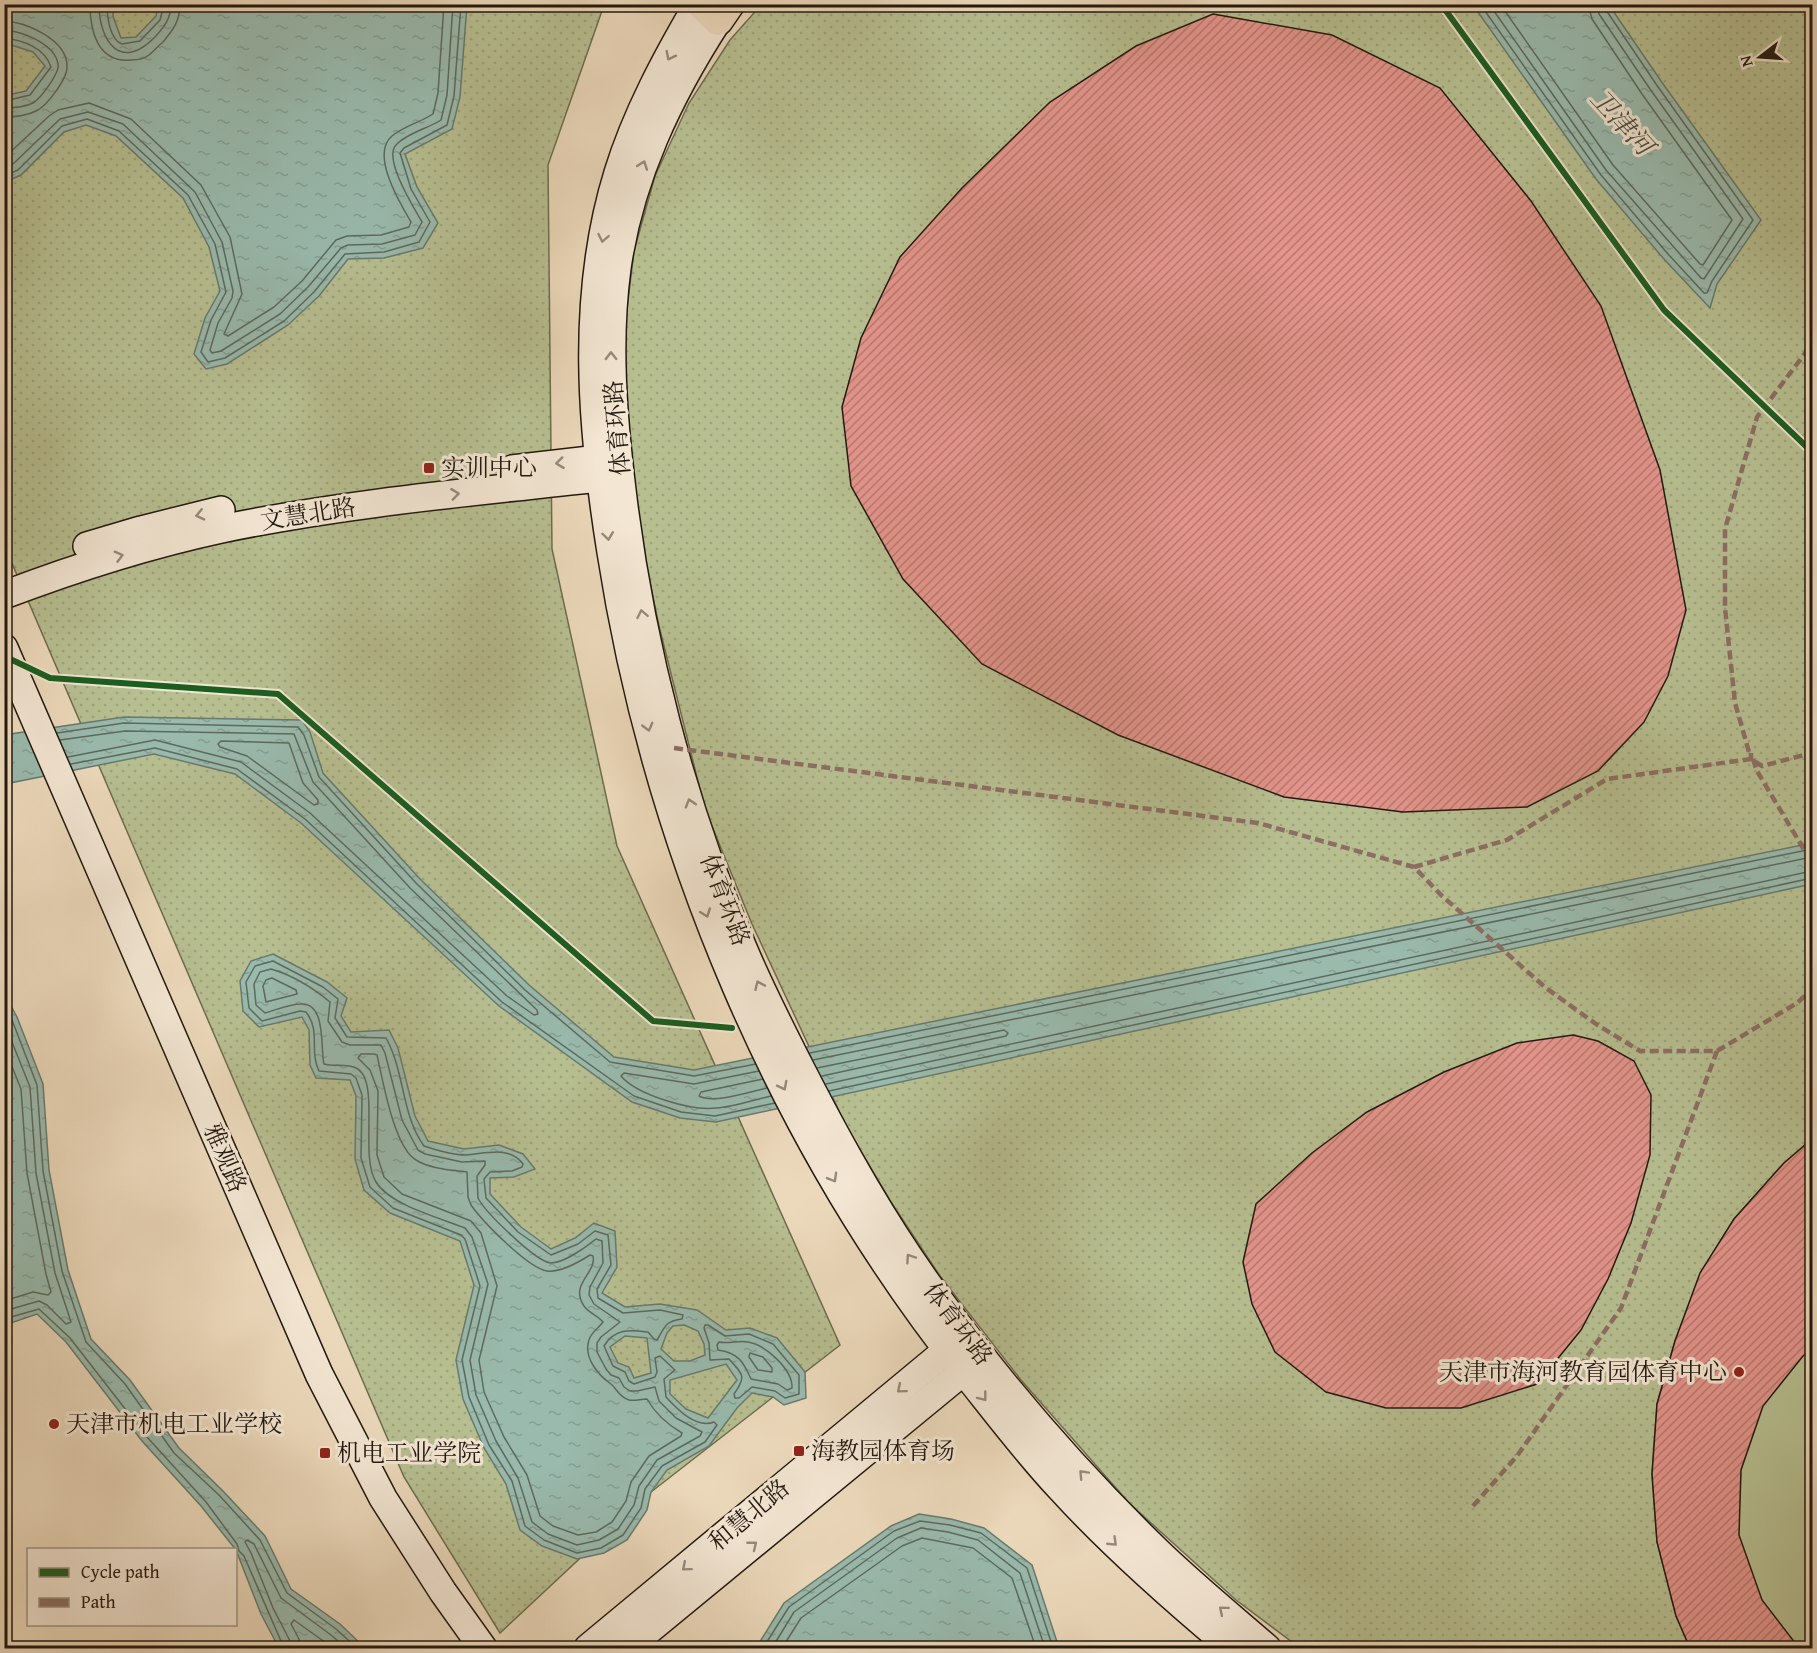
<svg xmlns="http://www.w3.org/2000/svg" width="1817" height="1653" viewBox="0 0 1817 1653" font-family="'Gentium Book Plus','Noto Serif SC',serif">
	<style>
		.park { fill: url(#park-dots); stroke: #6c6c50; stroke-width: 1.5 }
		.pitch { fill: #b7bf91; stroke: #6c6c50; stroke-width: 1.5 }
		.water { fill: url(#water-ripples); stroke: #697a6e; stroke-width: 1.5; fill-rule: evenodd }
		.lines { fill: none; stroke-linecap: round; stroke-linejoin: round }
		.shore { stroke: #5d6a5e; stroke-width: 1.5 }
		.building { fill: url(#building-hatch); stroke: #21190f; stroke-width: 1.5 }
		.secondary-casing { stroke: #21190f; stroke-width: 30 }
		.primary-casing { stroke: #21190f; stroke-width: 33 }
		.secondary { stroke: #f3e6d3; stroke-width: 27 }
		.primary { stroke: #ecd9bb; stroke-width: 30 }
		.quiet { stroke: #8d6e63; stroke-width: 4.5; stroke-dasharray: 9 4.5; stroke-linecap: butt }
		.cycleway-casing { stroke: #f3e6d3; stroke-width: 10 }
		.cycleway { stroke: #1b5e20; stroke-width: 6 }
		.oneway { stroke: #948a7b }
		.poi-dot { fill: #8f2418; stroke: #f3e6d3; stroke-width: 2 }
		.labels { text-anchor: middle; stroke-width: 6; stroke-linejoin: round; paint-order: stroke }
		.street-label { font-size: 24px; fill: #21190f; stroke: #f3e6d3 }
		.poi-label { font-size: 24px; fill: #21190f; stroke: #f3e6d3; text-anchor: start }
		.water-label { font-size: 26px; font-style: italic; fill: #4b5146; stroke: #f3e6d3 }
	</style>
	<defs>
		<pattern id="park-dots" width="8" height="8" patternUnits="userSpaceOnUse" patternTransform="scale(1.5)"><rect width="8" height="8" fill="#b7bf91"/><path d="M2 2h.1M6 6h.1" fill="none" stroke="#9da47c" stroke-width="1.8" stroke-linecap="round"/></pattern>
		<pattern id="water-ripples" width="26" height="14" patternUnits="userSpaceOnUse" patternTransform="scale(1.5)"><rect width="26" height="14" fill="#99baad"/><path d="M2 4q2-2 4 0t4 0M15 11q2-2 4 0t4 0" fill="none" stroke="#849f94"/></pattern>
		<pattern id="building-hatch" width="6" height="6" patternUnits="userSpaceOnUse" patternTransform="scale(1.5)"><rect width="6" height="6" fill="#e3948b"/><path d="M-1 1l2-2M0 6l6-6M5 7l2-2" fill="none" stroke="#b87870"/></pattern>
	</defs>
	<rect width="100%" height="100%" fill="#ecd9bb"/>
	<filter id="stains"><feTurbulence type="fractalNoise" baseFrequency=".00333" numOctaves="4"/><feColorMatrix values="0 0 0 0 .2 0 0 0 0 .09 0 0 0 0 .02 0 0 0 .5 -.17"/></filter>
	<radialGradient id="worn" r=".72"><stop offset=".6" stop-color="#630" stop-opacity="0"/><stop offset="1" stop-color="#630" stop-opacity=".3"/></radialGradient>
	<g class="park">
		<polygon points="4,5 604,5 548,165 552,549 617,846 840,1345 651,1492 500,1633 404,1477 5,547"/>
		<polygon points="761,5 1812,5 1812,1648 1300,1648 1236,1600 1130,1504 1021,1380 940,1276 891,1202 846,1126 752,924 705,809 659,626 641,539 626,438 623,342 634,251 655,176 689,103 730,40"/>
	</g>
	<polygon class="pitch" points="1812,1139 1812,1648 1690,1648 1676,1616 1657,1542 1652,1474 1657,1404 1675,1341 1701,1273 1734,1219 1784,1163"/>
	<g class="water">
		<polygon points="5,4 113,5 113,16 121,38 136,37 156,16 158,5 467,5 460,97 452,129 405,154 417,187 438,223 423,248 384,258 348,259 319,296 288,325 227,364 206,369 194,354 205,318 220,291 209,247 183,198 116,136 86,125 64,132 21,175 5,182 5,93 8,95 26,91 45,66 33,52 5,43"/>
		<polygon points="1473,5 1609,5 1661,81 1761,220 1717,284 1710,308 1663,258 1596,179"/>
		<polygon points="124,717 302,720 310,732 323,773 420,879 529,985 614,1057 694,1070 1812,843 1812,884 716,1122 680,1118 632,1102 499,1006 301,823 235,774 154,754 5,784 4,735"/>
		<path d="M273 954 327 982 347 998 341 1016 351 1032 389 1030 398 1048 415 1116 428 1141 464 1149 499 1145 523 1154 535 1169 514 1177 490 1178V1194L521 1227 551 1249 575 1238 594 1223 615 1231 617 1267 602 1293 625 1307 660 1304 697 1310 726 1330 750 1328 777 1338 805 1372 806 1398 784 1405 773 1397 752 1393 737 1408 709 1446 667 1470 651 1492 647 1510 627 1540 604 1553 577 1559 542 1546 520 1530 506 1484 484 1448 463 1399 456 1360 474 1285 460 1241 390 1213 364 1190 355 1159 356 1096 350 1080 316 1078 310 1065 309 1030 302 1017 259 1027 243 1011 240 981 251 961ZM684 1325 698 1331 704 1344 705 1355 690 1361H674L661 1349 667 1333 673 1326ZM625 1336 647 1338 651 1373 634 1378 629 1367 618 1363 610 1347ZM726 1364 737 1380 708 1418 686 1409 670 1394V1380Z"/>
		<polygon points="5,995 17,1017 43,1084 49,1170 68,1270 91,1339 130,1380 179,1448 223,1491 265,1536 291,1589 340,1624 365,1648 279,1648 261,1614 236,1550 201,1506 142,1441 66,1342 37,1314 5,1325"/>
		<polygon points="919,1514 951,1519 984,1528 1032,1565 1059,1648 756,1648 784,1603 891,1526"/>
	</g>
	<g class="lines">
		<g class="shore">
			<path d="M90 4C90 32 98 63 131 60 138 60 144 59 149 55 154 51 158 46 163 42 173 30 180 21 180 4"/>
			<path d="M99 4C99 42 121 72 155 37 164 27 171 19 171 4"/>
			<path d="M107 4C107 17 110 40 122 44L140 41 160 20 164 4"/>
			<polyline points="1480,4 1601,175 1668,254 1704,293 1707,293 1712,281 1753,220 1656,84 1606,10 1605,4"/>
			<polyline points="1489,4 1606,170 1701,278 1704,279 1743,219 1650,89 1599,14 1597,4"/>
			<polyline points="1500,4 1613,165 1700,264 1703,265 1732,220 1642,94 1592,19 1588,4"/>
			<path d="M4 21C27 22 67 40 67 66 68 78 47 106 36 111 28 115 14 117 4 117"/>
			<path d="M4 30C22 31 55 44 58 64 60 73 40 99 33 103 25 107 13 108 4 108"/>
			<path d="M4 38C23 40 45 48 51 67L30 95 9 100H4"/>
			<path d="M4 158 49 116 58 110 89 103 131 119 201 185 230 237 242 294 224 334 228 336 274 307 302 281 336 240 347 236 381 235 409 227 411 222C400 203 370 154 392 136 404 126 421 122 433 114L438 93 444 4"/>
			<path d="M4 168 13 164 60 119 88 112 123 124 195 192 222 242 233 291 232 298 218 323 210 350 212 353 221 351 280 314 308 287 341 248 348 245 382 244 415 235 422 222C414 208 383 159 396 145 405 134 429 128 441 120L447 95 453 4"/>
			<polyline points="4,176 18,170 62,126 87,119 119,131 188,195 215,244 226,292 211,320 201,352 208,362 225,358 284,321 314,292 345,254 384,252 419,242 430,222 411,189 400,153 404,148 447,125 454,96 461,4"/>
			<polyline points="57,733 124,723 298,727 304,735 319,777 416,883 525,990 610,1062 694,1076 756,1064"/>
			<polyline points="60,740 125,731 294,734 313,782 410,888 537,1010 538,1014 534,1015 507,996 310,813 241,762 155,740 68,757"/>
			<polygon points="221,741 289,743 303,783 318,800 318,804 314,805 247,756 220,747 218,744"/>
			<polyline points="71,764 155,748 237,769 305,819 502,1002 634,1096 681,1112 715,1116 775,1103"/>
			<path d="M273 961 323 987 338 999 335 1018 347 1037 386 1038C405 1072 401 1114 424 1146 436 1150 453 1155 466 1155 485 1154 509 1145 523 1164L522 1167 512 1171 490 1172 484 1179 486 1198 518 1232 551 1255 578 1244 595 1231 608 1235 611 1265 597 1289 598 1298 623 1313 660 1310 683 1315 682 1319C665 1321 665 1327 657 1340L654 1339 648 1332C630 1330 615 1328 604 1346L613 1366 625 1372 629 1381 634 1384 655 1377 657 1372 655 1358 660 1356 675 1370 664 1379 666 1397C677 1409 696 1429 714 1422L717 1425 705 1442 662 1466 645 1489 641 1508 623 1535 601 1548 577 1553 544 1540 525 1526 512 1481 489 1445 469 1397 462 1360 480 1286 465 1239 461 1235 393 1208 370 1187 361 1158 362 1095 356 1078 351 1074 319 1071C309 1051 321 1031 306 1012L300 1011 262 1021 249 1008 246 982 255 966Z"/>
			<path d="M271 969C292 975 313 988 330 1002L328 1021 342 1042 350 1045H381L385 1053 402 1120 418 1150 425 1154 462 1162 485 1161V1165L477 1176 478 1198C485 1212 536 1262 551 1263 564 1263 586 1247 596 1239L602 1241 603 1263 590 1287 589 1295 594 1304 620 1322 601 1337 597 1343V1352L606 1369 611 1375 619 1378 624 1387 630 1391H637L655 1387 659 1401 676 1418 702 1432 700 1436 657 1460 639 1486 634 1505 618 1529 599 1540 577 1545 548 1534 532 1522 518 1478 496 1441 476 1395 470 1360 488 1284 472 1237 465 1228C440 1218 390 1205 376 1182 359 1155 381 1080 356 1068 346 1063 334 1067 324 1064 320 1049 327 1003 301 1004 290 1004 276 1010 265 1013L256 1005 254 984 260 972Z"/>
			<polygon points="272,978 296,990 297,994 266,1002 263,986 266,980"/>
			<polyline points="4,1007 12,1020 37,1085 43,1171 62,1271 86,1342 125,1384 174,1453 219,1495 260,1540 287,1593 336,1629 357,1648"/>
			<polyline points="4,1022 30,1087 36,1173 55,1273 71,1322 66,1324 47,1305 39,1301 4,1311"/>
			<polyline points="4,1047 21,1089 27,1173 46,1274 51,1292 48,1295 33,1292 4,1301"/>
			<polyline points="810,1053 1812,849"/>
			<path d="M361 1054H374L377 1055C383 1081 394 1147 416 1160 430 1169 452 1170 467 1172L468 1197 471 1205C483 1222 528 1268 547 1271 561 1273 579 1262 590 1255L593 1256C597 1273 569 1284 584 1306 589 1313 598 1316 603 1322 599 1328 591 1332 589 1340 583 1357 598 1375 611 1384 617 1389 619 1397 629 1400 635 1401 641 1399 647 1399 655 1413 668 1425 682 1433L681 1436 649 1456 631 1482 626 1501 612 1522 596 1532 578 1535 553 1526 540 1516 527 1475 504 1437 484 1392 479 1360 497 1286 481 1233 471 1221 402 1194 384 1177 377 1155 378 1091 370 1070 358 1058Z"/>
			<polyline points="813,1060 1812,857"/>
			<polyline points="817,1068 1004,1030 1008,1033 1006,1036 822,1076"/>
			<path d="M759 1071 694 1084 624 1073 621 1076C637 1095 691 1111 716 1108 734 1107 753 1100 771 1096"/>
			<path d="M763 1079 701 1092 699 1096C714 1104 749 1092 767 1088"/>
			<polyline points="826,1084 1812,871"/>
			<polyline points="829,1091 1812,878"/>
			<polyline points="4,1319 39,1309 70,1338 147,1437 206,1502 237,1544 239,1551 244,1556 284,1648"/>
			<path d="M705 1325H708L725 1336 749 1334 773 1344 799 1375V1394L785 1398 775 1391 752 1387 739 1398H735L734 1394C746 1377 744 1375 729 1359L710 1360 709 1343 704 1328Z"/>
			<path d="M719 1342C729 1344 739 1340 748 1342 766 1345 793 1370 792 1388L787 1390 778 1384 751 1379C743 1361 738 1353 718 1350L717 1345Z"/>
			<polygon points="750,1353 763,1357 772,1368 772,1372 758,1370 749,1357"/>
			<polyline points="291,1648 290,1641 273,1608 251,1553 245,1542 247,1540 254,1544 281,1598 331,1635 346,1648"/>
			<polyline points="300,1648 299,1639 291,1624 294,1620 333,1648"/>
			<polyline points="763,1648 789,1607 894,1531 920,1521 950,1525 981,1533 1027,1568 1053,1648"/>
			<polyline points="772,1648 794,1612 897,1538 921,1528 948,1532 978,1540 1020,1573 1045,1648"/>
			<polyline points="782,1648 801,1618 902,1546 922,1538 973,1548 1012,1578 1036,1648"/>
		</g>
	</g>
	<g class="building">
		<polygon points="1213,14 1332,35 1440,88 1531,201 1601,306 1660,470 1686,610 1668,676 1644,722 1598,771 1527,807 1403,812 1284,797 1118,735 982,664 903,579 851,486 842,407 861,338 900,257 962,188 1050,102 1136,46"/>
		<polygon points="1573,1035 1598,1041 1634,1061 1651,1095 1650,1155 1631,1223 1608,1279 1581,1330 1537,1384 1461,1408 1386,1408 1326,1392 1275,1352 1252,1304 1243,1262 1256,1204 1312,1153 1367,1112 1444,1072 1517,1043"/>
		<polygon points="1812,1139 1812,1350 1803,1356 1763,1406 1741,1470 1739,1535 1762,1600 1799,1648 1690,1648 1676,1616 1657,1542 1652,1474 1657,1404 1675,1341 1700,1273 1734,1219 1784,1163"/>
	</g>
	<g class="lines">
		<defs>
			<g id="secondary">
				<path d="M698 4C667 57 636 114 618 173 580 296 591 427 611 552 657 848 780 1140 966 1374 997 1413 1027 1453 1061 1489 1114 1547 1172 1598 1232 1648"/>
				<path d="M718 20C669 96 630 177 617 268 607 342 613 416 622 490 640 643 682 806 743 948 761 991 782 1032 803 1073 843 1151 885 1226 937 1297 1002 1387 1076 1472 1156 1550 1191 1584 1230 1616 1267 1648"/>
				<polyline points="512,469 616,457"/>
				<polyline points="87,546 141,530 221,510"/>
				<path d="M4 595C75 568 147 545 221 529 351 502 484 491 616 476"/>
				<polyline points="4,648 319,1374 383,1498 443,1592 483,1648"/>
				<polyline points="588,1648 958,1341"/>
				<polyline points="627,1648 976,1361"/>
			</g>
			<polyline id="primary" points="702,4 718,20 729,4"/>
		</defs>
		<use href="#secondary" class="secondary-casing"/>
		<use href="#primary" class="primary-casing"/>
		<use href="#secondary" class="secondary"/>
		<use href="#primary" class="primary"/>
		<g class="quiet">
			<polyline points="674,748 1258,823 1414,867 1441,895 1546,988 1596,1024 1640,1051 1717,1051 1797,1003 1812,989"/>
			<polyline points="1751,753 1751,759 1735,703 1725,608 1725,529 1757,417 1812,344"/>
			<polyline points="1753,759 1757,771 1812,863"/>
			<polyline points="1414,867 1507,840 1607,779 1751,759 1762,766 1812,753"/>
			<polyline points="1473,1506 1517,1456 1621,1308 1717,1051"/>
		</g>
		<defs>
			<g id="cycleway">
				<polyline points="1441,4 1664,310 1812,452"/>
				<polyline points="8,658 50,678 278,694 653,1021 732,1028"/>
			</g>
		</defs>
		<use href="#cycleway" class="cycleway-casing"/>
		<use href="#cycleway" class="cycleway"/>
	</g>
	<defs><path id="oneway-chevron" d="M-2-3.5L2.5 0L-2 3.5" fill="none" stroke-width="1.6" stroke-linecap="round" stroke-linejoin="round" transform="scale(1.5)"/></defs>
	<g class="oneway">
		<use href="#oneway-chevron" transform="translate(670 56) rotate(117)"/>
		<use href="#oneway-chevron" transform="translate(643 165) rotate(-70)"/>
		<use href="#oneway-chevron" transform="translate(603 238) rotate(101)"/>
		<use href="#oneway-chevron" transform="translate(611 356) rotate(-91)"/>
		<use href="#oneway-chevron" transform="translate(560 463) rotate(173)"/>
		<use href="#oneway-chevron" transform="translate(455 494) rotate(-7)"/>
		<use href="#oneway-chevron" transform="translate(200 515) rotate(167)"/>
		<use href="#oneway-chevron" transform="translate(608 536) rotate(82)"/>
		<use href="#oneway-chevron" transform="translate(119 556) rotate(-15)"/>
		<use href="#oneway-chevron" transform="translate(642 614) rotate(-101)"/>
		<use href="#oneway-chevron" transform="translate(648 727) rotate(75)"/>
		<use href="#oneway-chevron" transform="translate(690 803) rotate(-107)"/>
		<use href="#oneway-chevron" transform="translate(706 913) rotate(70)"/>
		<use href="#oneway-chevron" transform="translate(759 985) rotate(-114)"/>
		<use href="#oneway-chevron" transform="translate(783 1086) rotate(63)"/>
		<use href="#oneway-chevron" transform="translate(833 1178) rotate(60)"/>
		<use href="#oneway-chevron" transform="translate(910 1258) rotate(-124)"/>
		<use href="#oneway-chevron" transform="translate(901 1389) rotate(140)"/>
		<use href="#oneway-chevron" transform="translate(983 1397) rotate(52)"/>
		<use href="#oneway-chevron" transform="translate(1083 1474) rotate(-133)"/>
		<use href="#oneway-chevron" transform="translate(1113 1542) rotate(44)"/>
		<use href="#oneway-chevron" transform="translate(753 1545) rotate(-39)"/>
		<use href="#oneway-chevron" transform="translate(686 1567) rotate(140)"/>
		<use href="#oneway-chevron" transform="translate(1223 1610) rotate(-140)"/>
	</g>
	<g class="poi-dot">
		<rect x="423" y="462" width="12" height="12" rx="3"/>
		<circle cx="1739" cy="1372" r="6"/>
		<circle cx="54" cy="1424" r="6"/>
		<rect x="793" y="1445" width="12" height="12" rx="3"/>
		<rect x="319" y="1447" width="12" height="12" rx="3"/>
	</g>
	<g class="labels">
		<g class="street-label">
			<text transform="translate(617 428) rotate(-95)" y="8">体育环路</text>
			<text transform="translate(308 514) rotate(-9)" y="8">文慧北路</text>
			<text transform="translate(725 900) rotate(69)" y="8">体育环路</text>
			<text transform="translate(225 1158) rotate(67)" y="8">雅观路</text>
			<text transform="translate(958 1324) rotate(53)" y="8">体育环路</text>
			<text transform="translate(749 1515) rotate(-40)" y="8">和慧北路</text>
		</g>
		<g class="poi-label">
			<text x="441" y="476">实训中心</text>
			<text x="1727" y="1380" text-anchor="end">天津市海河教育园体育中心</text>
			<text x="66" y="1432">天津市机电工业学校</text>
			<text x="811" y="1459">海教园体育场</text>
			<text x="337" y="1461">机电工业学院</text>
		</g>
		<g class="water-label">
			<text transform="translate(1622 122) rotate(47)" y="9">卫津河</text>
		</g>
	</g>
	<rect width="1817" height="1653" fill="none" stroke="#ecd9bb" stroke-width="24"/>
	<rect x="6" y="6" width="1805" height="1641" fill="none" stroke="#21190f" stroke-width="3"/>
	<rect x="12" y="12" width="1793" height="1629" fill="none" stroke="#21190f" stroke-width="1.5"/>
	<rect x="27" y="1548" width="210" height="78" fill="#f3e6d3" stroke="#9f9485" stroke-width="1.5"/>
	<rect x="39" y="1568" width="30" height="9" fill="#1b5e20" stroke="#9f9485" stroke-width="1.5"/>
	<text x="81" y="1578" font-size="18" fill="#21190f">Cycle path</text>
	<rect x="39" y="1598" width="30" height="9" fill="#8d6e63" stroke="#9f9485" stroke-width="1.5"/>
	<text x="81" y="1608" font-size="18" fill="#21190f">Path</text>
	<g transform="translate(1760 57) rotate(253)" stroke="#f3e6d3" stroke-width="4.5" paint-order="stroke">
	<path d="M0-4.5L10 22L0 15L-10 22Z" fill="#21190f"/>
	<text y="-9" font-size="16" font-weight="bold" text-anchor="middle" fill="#21190f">N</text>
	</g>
	<rect width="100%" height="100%" filter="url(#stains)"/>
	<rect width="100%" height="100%" fill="url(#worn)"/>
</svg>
